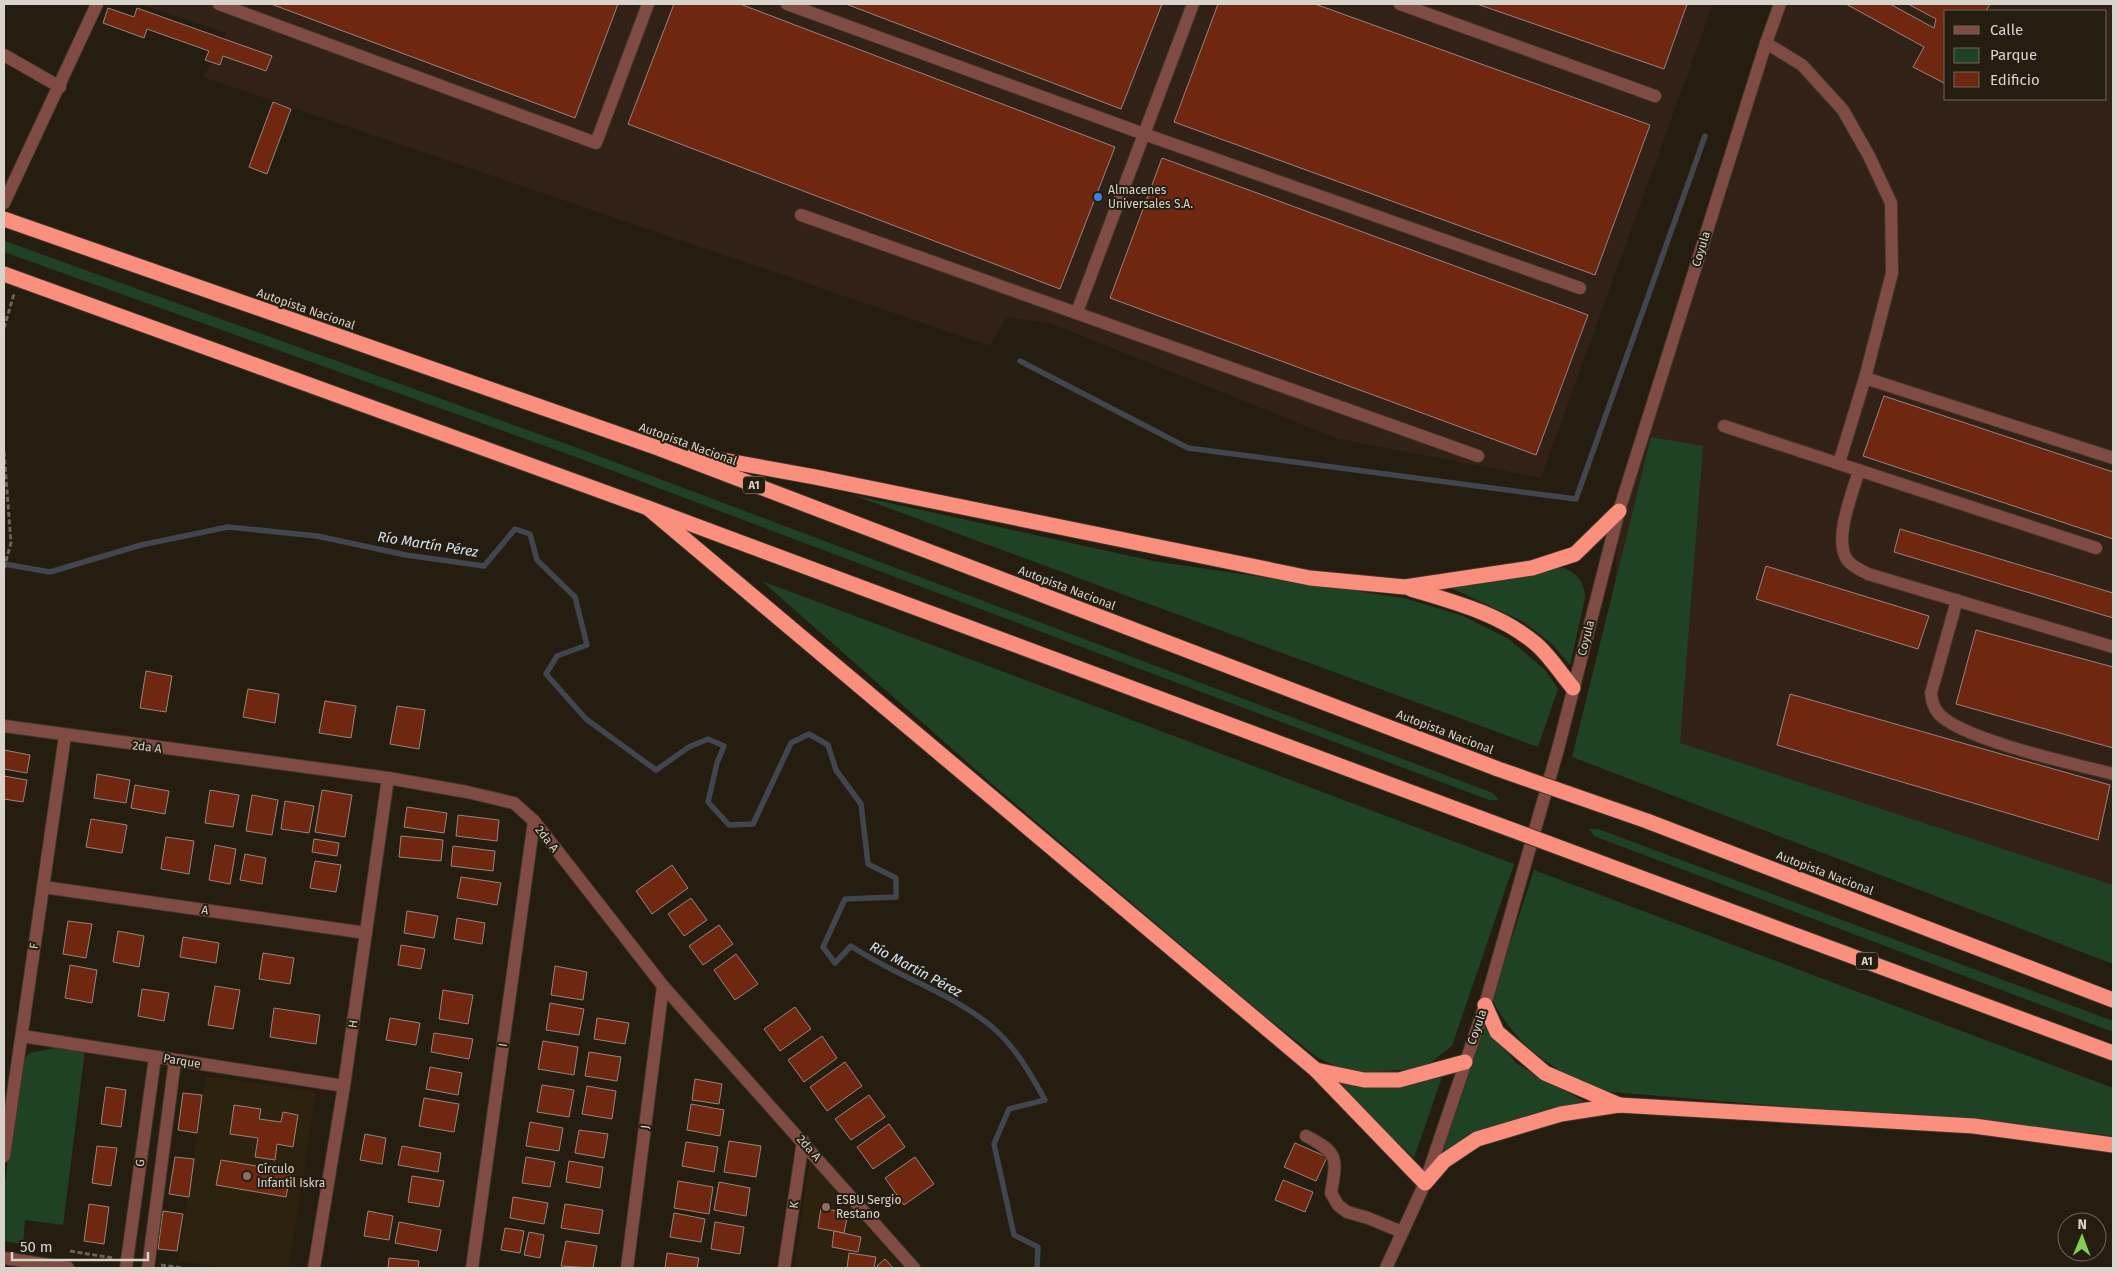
<svg xmlns="http://www.w3.org/2000/svg" width="2117" height="1272" viewBox="0 0 2117 1272" font-family="'Fira Sans',sans-serif">
	<style>
		.industrial { fill: #312117; fill-rule: evenodd }
		.built { fill: #2d220e }
		.green { fill: #204224 }
		.lines { fill: none; stroke-linecap: round; stroke-linejoin: round }
		.stream { stroke: #41454d; stroke-width: 5.5 }
		.building { fill: #6f280f; stroke: #98837d }
		.minor-casing { stroke: #3e3729; stroke-width: 14 }
		.highway-casing { stroke: #3e3729; stroke-width: 17 }
		.path { stroke: #696256; stroke-width: 3; stroke-dasharray: 5 2.5; stroke-linecap: butt }
		.minor { stroke: #804b42; stroke-width: 12 }
		.highway { stroke: #fa8f7e; stroke-width: 15 }
		.highway-bridge-casing { stroke: #3e3729; stroke-width: 17; stroke-linecap: butt }
		.highway-bridge { stroke: #fa8f7e; stroke-width: 15 }
		.shop-dot { fill: #3f7fe0; stroke: #251d0f; stroke-width: 2 }
		.education-dot { fill: #8d6e63; stroke: #251d0f; stroke-width: 2 }
		.labels { text-anchor: middle; stroke-width: 4; stroke-linejoin: round; paint-order: stroke }
		.shield { fill: #251d0f; stroke: #a39d93; stroke-width: 1 }
		.shield-label { font-size: 11px; font-weight: bold; fill: #d9d4cb }
		.poi-label { font-size: 12px; fill: #d9d4cb; stroke: #251d0f; text-anchor: start }
		.street-label { font-size: 12px; fill: #d9d4cb; stroke: #251d0f }
		.water-label { font-size: 14px; font-style: italic; fill: #d4e4f3; stroke: #251d0f }
	</style>
	<rect width="100%" height="100%" fill="#251d0f"/>
	<g class="industrial">
		<polygon points="139,4 1713,4 1541,478 1335,438 1050,323 1006,317 990,346 203,77 227,33"/>
		<path d="M1780 4H2113V886L1607 720 1619 511ZM1946 11H2106V99H1946Z"/>
	</g>
	<g class="built">
		<polygon points="206,1076 316,1092 289,1268 228,1268 178,1261"/>
		<polygon points="810,1160 837,1194 903,1268 794,1268"/>
	</g>
	<g class="green">
		<polygon points="5,241 580,449 1493,793 1499,800 1489,800 576,457 4,252"/>
		<polygon points="1651,437 1703,446 1680,743 2113,885 2113,964 1572,757"/>
		<polygon points="853,495 1153,561 1404,598 1463,616 1509,639 1545,670 1558,689 1538,747"/>
		<path d="M1554 566C1572 568 1585 579 1585 598L1570 665 1551 643 1522 621 1449 587Z"/>
		<polygon points="762,581 1514,864 1452,1046 1430,1063 1415,1069 1371,1072 1345,1070 1318,1058 1265,1016 992,784"/>
		<polygon points="1589,829 1598,829 2113,1021 2113,1032 1594,836"/>
		<path d="M1534 870 2113 1088V1136L2056 1129 1611 1092C1559 1076 1517 1049 1492 999Z"/>
		<polygon points="1485,1026 1517,1064 1585,1102 1524,1118 1442,1154"/>
		<polygon points="56,1048 85,1050 63,1225 25,1220 23,1244 4,1241 4,1191 20,1065 29,1053"/>
		<path d="M1442 1077 1414 1158 1335 1083C1376 1091 1403 1088 1442 1077Z"/>
	</g>
	<g class="lines">
		<g class="stream">
			<polyline points="1020,361 1188,448 1576,499 1705,136"/>
			<path d="M4 564 50 572 141 545 228 527 317 536 406 555 484 566 515 529 530 534 537 560 575 597 587 645 557 656 546 674 586 719 656 770 689 747 708 739 724 746 717 763 708 802 729 825 753 824 791 743 809 734 828 745 836 770 861 804 868 864 896 878V897L845 899 823 947 835 963 851 946C895 976 950 992 991 1026 1015 1046 1030 1073 1045 1100L1009 1109 994 1144 1014 1235 1038 1247 1037 1268"/>
		</g>
	</g>
	<g class="building">
		<polygon points="271,4 618,4 575,118"/>
		<polygon points="674,4 740,4 1115,147 1060,289 628,124"/>
		<polygon points="846,4 1162,4 1121,109"/>
		<polygon points="1218,4 1315,4 1650,125 1595,275 1174,122"/>
		<polygon points="1477,4 1687,4 1664,69"/>
		<polygon points="1846,4 1890,4 1934,28 1936,19 1908,4 1990,4 1986,11 1946,11 1946,84 1913,67 1924,47"/>
		<polygon points="108,8 134,17 137,8 272,56 266,71 223,56 220,65 205,60 209,51 147,29 144,38 103,23"/>
		<polygon points="273,102 291,109 267,174 249,167"/>
		<polygon points="1162,158 1588,315 1536,455 1110,298"/>
		<polygon points="1884,396 2113,472 2113,539 1863,456"/>
		<polygon points="1900,529 2113,593 2113,618 1894,552"/>
		<polygon points="1766,566 1929,616 1918,649 1756,599"/>
		<polygon points="1976,630 2113,667 2113,748 1956,704"/>
		<polygon points="146,671 172,676 166,712 140,708"/>
		<polygon points="248,689 279,694 275,723 243,717"/>
		<polygon points="1790,694 2110,785 2098,840 1777,745"/>
		<polygon points="325,701 356,706 351,738 319,733"/>
		<polygon points="397,706 425,710 419,749 390,744"/>
		<polygon points="4,750 30,755 27,773 4,769"/>
		<polygon points="97,774 130,780 126,803 94,798"/>
		<polygon points="4,776 27,780 23,802 4,799"/>
		<polygon points="135,785 169,791 165,814 131,808"/>
		<polygon points="210,790 239,795 233,827 205,823"/>
		<polygon points="322,790 352,795 345,837 315,832"/>
		<polygon points="252,795 278,800 272,835 246,831"/>
		<polygon points="285,801 314,806 309,833 281,829"/>
		<polygon points="407,807 447,813 444,833 404,827"/>
		<polygon points="458,815 499,820 497,841 456,836"/>
		<polygon points="91,819 127,825 122,853 86,847"/>
		<polygon points="401,836 443,840 441,861 399,857"/>
		<polygon points="166,837 194,841 189,874 161,869"/>
		<polygon points="314,839 339,843 337,856 312,852"/>
		<polygon points="215,845 236,849 230,884 209,880"/>
		<polygon points="453,846 495,851 493,871 451,866"/>
		<polygon points="245,854 266,858 262,884 240,880"/>
		<polygon points="315,861 341,865 336,892 310,888"/>
		<polygon points="672,865 688,888 652,914 636,891"/>
		<polygon points="461,877 501,883 497,905 457,898"/>
		<polygon points="691,898 707,920 684,936 668,914"/>
		<polygon points="407,911 438,916 434,938 404,933"/>
		<polygon points="457,918 485,923 482,944 454,939"/>
		<polygon points="68,921 92,924 86,958 63,954"/>
		<polygon points="719,925 733,944 703,965 689,946"/>
		<polygon points="118,931 144,936 139,967 113,962"/>
		<polygon points="183,937 219,943 216,963 180,957"/>
		<polygon points="401,945 425,949 421,969 398,965"/>
		<polygon points="263,953 294,958 290,984 259,979"/>
		<polygon points="736,954 758,984 735,1000 714,970"/>
		<polygon points="70,965 97,970 92,1003 65,998"/>
		<polygon points="555,966 587,972 583,1000 551,995"/>
		<polygon points="215,986 240,990 233,1029 208,1025"/>
		<polygon points="142,989 169,993 164,1021 138,1016"/>
		<polygon points="443,990 473,995 468,1024 439,1019"/>
		<polygon points="550,1003 584,1009 579,1035 546,1030"/>
		<polygon points="795,1007 811,1029 780,1051 764,1029"/>
		<polygon points="274,1008 320,1015 316,1044 270,1037"/>
		<polygon points="390,1018 420,1023 416,1045 386,1040"/>
		<polygon points="597,1018 629,1023 625,1044 594,1039"/>
		<polygon points="434,1033 473,1039 469,1059 431,1052"/>
		<polygon points="822,1036 837,1058 804,1082 788,1060"/>
		<polygon points="543,1041 578,1047 574,1075 538,1069"/>
		<polygon points="589,1052 621,1057 617,1081 585,1076"/>
		<polygon points="845,1062 862,1086 827,1111 810,1087"/>
		<polygon points="430,1067 462,1073 458,1095 426,1089"/>
		<polygon points="695,1079 722,1084 719,1104 692,1100"/>
		<polygon points="542,1085 574,1090 569,1117 537,1112"/>
		<polygon points="587,1086 616,1091 612,1119 582,1114"/>
		<polygon points="106,1087 126,1090 121,1127 101,1124"/>
		<polygon points="183,1093 202,1095 197,1133 178,1130"/>
		<polygon points="869,1095 885,1117 851,1140 835,1119"/>
		<polygon points="424,1098 459,1104 454,1132 419,1126"/>
		<polygon points="691,1104 724,1110 720,1136 687,1130"/>
		<polygon points="234,1105 261,1109 259,1119 281,1122 283,1112 298,1115 293,1147 277,1144 275,1160 255,1157 258,1138 230,1134"/>
		<polygon points="530,1122 563,1128 559,1151 526,1146"/>
		<polygon points="889,1124 905,1147 873,1169 857,1147"/>
		<polygon points="579,1130 608,1134 604,1158 575,1153"/>
		<polygon points="365,1134 386,1138 382,1164 360,1160"/>
		<polygon points="729,1141 761,1146 756,1177 724,1172"/>
		<polygon points="686,1142 718,1147 714,1172 682,1166"/>
		<polygon points="1295,1143 1327,1157 1316,1181 1284,1167"/>
		<polygon points="97,1146 117,1148 111,1186 92,1183"/>
		<polygon points="402,1146 441,1153 438,1172 398,1165"/>
		<polygon points="175,1157 194,1159 189,1197 169,1194"/>
		<polygon points="526,1157 555,1162 550,1187 522,1183"/>
		<polygon points="915,1157 934,1184 904,1205 885,1178"/>
		<polygon points="221,1160 291,1172 286,1197 216,1185"/>
		<polygon points="569,1161 603,1167 600,1188 566,1182"/>
		<polygon points="412,1176 444,1181 439,1207 408,1202"/>
		<polygon points="1283,1180 1313,1192 1305,1212 1275,1200"/>
		<polygon points="678,1181 713,1187 709,1214 674,1208"/>
		<polygon points="719,1182 750,1188 746,1216 714,1210"/>
		<polygon points="513,1197 548,1203 544,1224 510,1218"/>
		<polygon points="89,1204 109,1207 104,1244 84,1241"/>
		<polygon points="565,1204 603,1210 599,1234 561,1228"/>
		<polygon points="821,1208 848,1213 844,1233 818,1228"/>
		<polygon points="163,1211 183,1214 177,1251 158,1249"/>
		<polygon points="368,1211 393,1216 389,1240 364,1236"/>
		<polygon points="674,1213 705,1219 701,1242 670,1237"/>
		<polygon points="399,1222 441,1230 437,1251 395,1243"/>
		<polygon points="715,1222 744,1227 740,1254 711,1249"/>
		<polygon points="505,1228 524,1231 520,1253 501,1250"/>
		<polygon points="834,1231 861,1237 858,1252 832,1247"/>
		<polygon points="529,1232 544,1235 540,1258 524,1255"/>
		<polygon points="566,1241 597,1246 593,1268 561,1266"/>
		<polygon points="667,1253 699,1258 697,1268 665,1268"/>
		<polygon points="849,1253 876,1257 874,1268 847,1268"/>
		<polygon points="389,1258 419,1261 418,1268 388,1268"/>
		<polygon points="885,1259 893,1268 879,1268 877,1266"/>
	</g>
	<g class="lines">
		<defs>
			<g id="minor">
				<polyline points="219,4 596,143 648,4"/>
				<polyline points="787,4 1144,134 1580,288"/>
				<polyline points="1400,4 1655,96"/>
				<polyline points="1766,43 1802,65 1843,110 1869,156 1891,203 1892,273 1865,378 1839,463"/>
				<polyline points="4,55 60,87"/>
				<polyline points="4,203 97,4"/>
				<polyline points="801,215 1478,456"/>
				<polyline points="1077,312 1193,4"/>
				<polyline points="1865,378 2113,458"/>
				<polyline points="1724,426 2096,548"/>
				<path d="M1859 470C1853 492 1832 541 1848 561 1853 567 1861 570 1868 574L2113 647"/>
				<path d="M1957 600 1931 693C1932 701 1933 707 1939 714 1963 740 2075 764 2113 774"/>
				<polyline points="4,726 388,778 467,792 514,803 534,821 663,986 914,1268"/>
				<polyline points="43,887 366,933"/>
				<polyline points="22,1036 344,1086"/>
				<path d="M1306 1136C1339 1153 1337 1158 1331 1193L1338 1205 1347 1212 1368 1218 1402 1232"/>
				<polyline points="4,1156 65,736"/>
				<polyline points="4,1258 68,1268"/>
				<polyline points="126,1268 155,1057"/>
				<polyline points="148,1268 175,1060"/>
				<polyline points="314,1268 344,1086 388,778"/>
				<polyline points="472,1268 534,821"/>
				<polyline points="627,1268 663,986"/>
				<polyline points="784,1268 803,1141"/>
				<polyline points="1386,1268 1425,1183 1485,1005 1558,749 1619,511 1766,43 1780,4"/>
			</g>
			<g id="highway">
				<polyline points="4,219 658,448 1498,769"/>
				<polyline points="4,274 648,508 1480,818"/>
				<polyline points="694,455 815,477 1310,578 1405,587 1532,568 1575,554 1619,511"/>
				<polyline points="648,508 1316,1070 1425,1183 1444,1161 1477,1139 1561,1114 1619,1105 1974,1126 2113,1145"/>
				<path d="M1411 589C1454 602 1501 614 1536 644 1550 656 1561 674 1573 688"/>
				<polyline points="1647,821 2113,1000"/>
				<polyline points="1620,870 2113,1053"/>
				<polyline points="1485,1005 1497,1032 1545,1073 1619,1105"/>
				<polyline points="1316,1070 1364,1080 1399,1080 1465,1062"/>
			</g>
		</defs>
		<use href="#minor" class="minor-casing"/>
		<use href="#highway" class="highway-casing"/>
		<g class="path">
			<polyline points="4,328 14,294"/>
			<polyline points="4,452 11,543 4,568"/>
			<polyline points="70,1251 113,1258"/>
			<polyline points="161,1265 183,1268"/>
		</g>
		<use href="#minor" class="minor"/>
		<use href="#highway" class="highway"/>
		<defs>
			<g id="highway-bridge">
				<polyline points="1498,769 1647,821"/>
				<polyline points="1480,818 1620,870"/>
			</g>
		</defs>
		<use href="#highway-bridge" class="highway-bridge-casing"/>
		<use href="#highway-bridge" class="highway-bridge"/>
	</g>
	<circle class="shop-dot" cx="1098" cy="197" r="5"/>
	<g class="education-dot">
		<circle cx="247" cy="1176" r="5"/>
		<circle cx="826" cy="1207" r="5"/>
	</g>
	<g class="labels">
		<g class="shield">
			<rect x="743" y="476.5" width="22" height="17" rx="4"/>
			<rect x="1856" y="952.5" width="22" height="17" rx="4"/>
		</g>
		<g class="shield-label">
			<text x="754" y="489">A1</text>
			<text x="1867" y="965">A1</text>
		</g>
		<g class="poi-label">
			<text x="1108" y="194">Almacenes<tspan x="1108" dy="14">Universales S.A.</tspan></text>
			<text x="257" y="1173">Círculo<tspan x="257" dy="14">Infantil Iskra</tspan></text>
			<text x="836" y="1204">ESBU Sergio<tspan x="836" dy="14">Restano</tspan></text>
		</g>
		<g class="street-label">
			<text transform="translate(1701 249) rotate(-73)" y="4">Coyula</text>
			<text transform="translate(306 309) rotate(19)" y="4">Autopista Nacional</text>
			<text transform="translate(688 444) rotate(20)" y="4">Autopista Nacional</text>
			<text transform="translate(1067 588) rotate(21)" y="4">Autopista Nacional</text>
			<text transform="translate(1586 638) rotate(-76)" y="4">Coyula</text>
			<text transform="translate(1445 732) rotate(21)" y="4">Autopista Nacional</text>
			<text transform="translate(147 747) rotate(7)" y="4">2da A</text>
			<text transform="translate(547 839) rotate(52)" y="4">2da A</text>
			<text transform="translate(1825 873) rotate(21)" y="4">Autopista Nacional</text>
			<text transform="translate(205 910) rotate(8)" y="4">A</text>
			<text transform="translate(34 946) rotate(-82)" y="4">F</text>
			<text transform="translate(353 1024) rotate(-82)" y="4">H</text>
			<text transform="translate(1477 1027) rotate(-71)" y="4">Coyula</text>
			<text transform="translate(503 1045) rotate(-82)" y="4">I</text>
			<text transform="translate(182 1061) rotate(9)" y="4">Parque</text>
			<text transform="translate(645 1127) rotate(-83)" y="4">J</text>
			<text transform="translate(809 1148) rotate(49)" y="4">2da A</text>
			<text transform="translate(140 1163) rotate(-82)" y="4">G</text>
			<text transform="translate(794 1205) rotate(-82)" y="4">K</text>
		</g>
		<g class="water-label">
			<text transform="translate(428 544) rotate(9)" y="5">Río Martín Pérez</text>
			<text transform="translate(916 969) rotate(28)" y="5">Río Martín Pérez</text>
		</g>
	</g>
	<rect width="2117" height="1272" fill="none" stroke="#d9d4cb" stroke-width="10"/>
	<rect x="1944" y="10" width="162" height="90" fill="#251d0f" stroke="#6d665a"/>
	<rect x="1954" y="26" width="25" height="8" fill="#804b42" stroke="#6d665a"/>
	<text x="1990" y="35" font-size="15" fill="#d9d4cb">Calle</text>
	<rect x="1954" y="48" width="25" height="15" fill="#204224" stroke="#6d665a"/>
	<text x="1990" y="60" font-size="15" fill="#d9d4cb">Parque</text>
	<rect x="1954" y="72" width="25" height="15" fill="#6f280f" stroke="#6d665a"/>
	<text x="1990" y="85" font-size="15" fill="#d9d4cb">Edificio</text>
	<g transform="translate(2082 1237) rotate(1)"><circle r="24" fill="#251d0f" stroke="#6d665a"/>
	<path d="M0-4L9 19L0 12L-9 19Z" fill="#82d04f"/>
	<text y="-8" font-size="14" font-weight="bold" text-anchor="middle" fill="#d9d4cb">N</text>
	</g>
	<path d="M12 1252v8h136v-8" fill="none" stroke="#d9d4cb" stroke-width="2.5"/>
	<text x="20" y="1252" font-size="15" fill="#d9d4cb" stroke="#251d0f" stroke-width="4" paint-order="stroke">50 m</text>
</svg>
